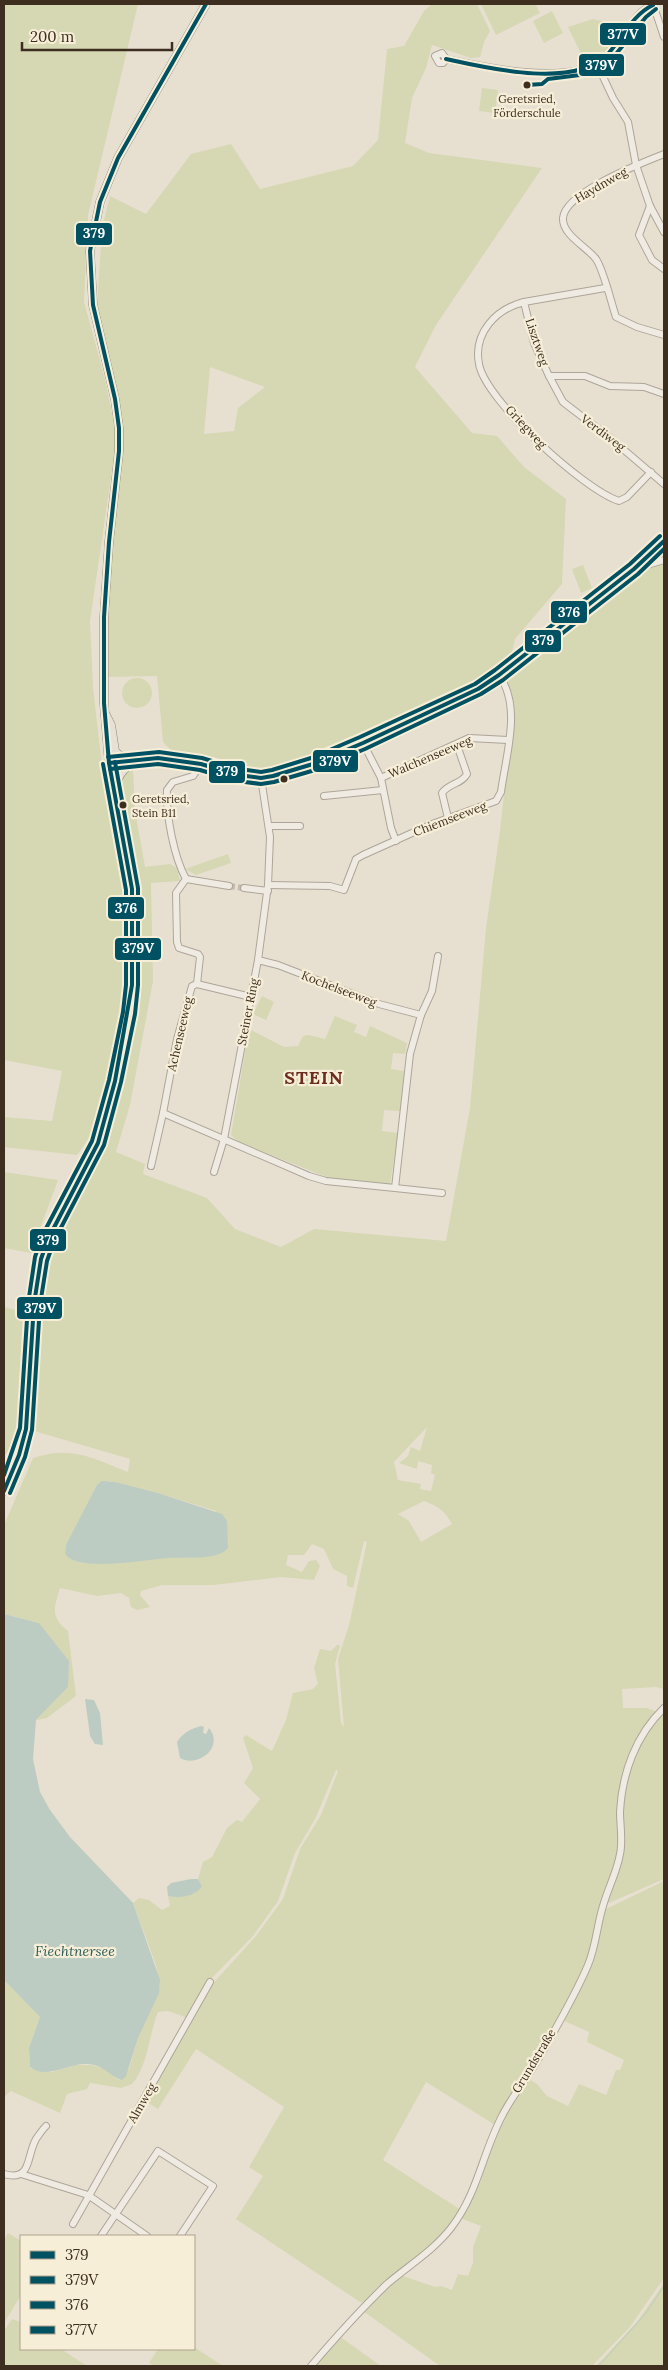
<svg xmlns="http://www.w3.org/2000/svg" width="668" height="2370" viewBox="0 0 668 2370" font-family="Lora,serif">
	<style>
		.green { fill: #d6d7b3; fill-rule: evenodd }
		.water { fill: #bcccc2 }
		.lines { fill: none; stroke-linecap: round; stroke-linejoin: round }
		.stream { stroke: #bcccc2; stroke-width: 1 }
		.minor-tunnel { stroke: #c5bcae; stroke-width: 6; stroke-dasharray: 6 3; stroke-linecap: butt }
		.minor-casing { stroke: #ada599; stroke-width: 8 }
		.major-casing { stroke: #928b80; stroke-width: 9 }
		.minor { stroke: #efebe3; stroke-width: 6 }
		.major { stroke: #e6e1d4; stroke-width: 8 }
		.bus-1-casing { stroke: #f7eed8; stroke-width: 8 }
		.bus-2-casing { stroke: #f7eed8; stroke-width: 8 }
		.bus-3-casing { stroke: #f7eed8; stroke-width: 8 }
		.bus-4-casing { stroke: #f7eed8; stroke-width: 8 }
		.bus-1 { stroke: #005262; stroke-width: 4 }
		.bus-2 { stroke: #005262; stroke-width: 4 }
		.bus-3 { stroke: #005262; stroke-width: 4 }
		.bus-4 { stroke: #005262; stroke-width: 4 }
		.bus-dot { fill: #3d2e20; stroke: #f7eed8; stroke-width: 2 }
		.labels { text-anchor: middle; stroke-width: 4.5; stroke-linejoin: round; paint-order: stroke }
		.bus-label { font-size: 11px; fill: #3d2e20; stroke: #f7eed8 }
		.street-label { font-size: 12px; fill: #3d2e20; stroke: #f7eed8 }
		.water-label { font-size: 14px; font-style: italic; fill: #2f5d5a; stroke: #f7eed8 }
		.district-label { font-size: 18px; font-weight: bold; letter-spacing: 1px; fill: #6b2e1e; stroke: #f7eed8 }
		.line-badge { stroke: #f7eed8; stroke-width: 2 }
		.badge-label { font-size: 14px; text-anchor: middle; font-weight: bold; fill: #fff }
	</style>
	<rect width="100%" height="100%" fill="#e7e0d1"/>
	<g class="green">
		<polygon points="4,4 138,4 88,215 84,302 105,379 115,428 115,450 90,621 93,687 102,767 110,822 119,845 126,883 128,912 124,995 116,1042 118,1052 100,1122 77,1155 4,1147 4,1117 52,1121 62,1071 4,1060"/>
		<path d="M432 4H477L490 31 484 42 480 57 471 58 432 45 426 68 412 98 405 143 429 153 542 168 436 325 415 367 472 433 497 436 524 467 566 499 562 584 515 639 510 660 477 685 359 741 308 763 261 776 237 773 201 762 172 751 163 742 157 676 107 677 106 617 111 542 121 451 97 305 102 228 110 196 146 214 191 154 231 144 260 189 353 166 378 140 387 49 404 46 424 11ZM210 367 265 387 238 408 234 431 204 434Z"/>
		<polygon points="481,4 538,4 536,5 540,13 496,35"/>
		<polygon points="552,11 563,33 544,43 533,21"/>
		<path d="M593 19 615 24 621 31C615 46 600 57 586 64L568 27Z"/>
		<polygon points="482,88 498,90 495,113 479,111"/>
		<path d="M664 561V1689L656 1687 622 1689 623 1708H647L657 1712 626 1763 623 1773 620 1792 617 1858 586 1967 534 2061 515 2088 495 2125 426 2082 383 2160 461 2210 433 2244 398 2271 366 2303 360 2302 236 2219 263 2176 249 2167 284 2107 196 2049 158 2109 145 2101 207 1990 256 1936 283 1899 300 1849 321 1815 338 1771 336 1770 315 1819 295 1853 278 1901 253 1936 210 1980 188 2018 168 2011 158 2012C149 2034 148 2066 132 2084L121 2088 90 2083 87 2089 67 2094 60 2113 11 2091 4 2097V1980L40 2017 29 2048 30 2068 52 2072 76 2065H92L105 2069 119 2080 129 2069 138 2038 160 1986 156 1965 133 1903 139 1898 149 1900 162 1910 170 1906 168 1896C180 1899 194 1895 202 1886L198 1879 203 1862 212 1857 227 1828 237 1820 242 1822 260 1799 244 1783 253 1768 243 1738 246 1735 272 1751 286 1720 293 1693 313 1689 318 1684 314 1668 320 1649 331 1651 337 1645H340L335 1664 341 1723 344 1727 338 1659 349 1625 367 1542 364 1541 353 1588 347 1586V1576L333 1569 324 1549 312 1544 304 1555H288L286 1565 302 1572 309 1561 316 1560 320 1566 314 1580 281 1577 214 1585H162L141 1591 140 1595 150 1607 137 1610 131 1607 129 1598 121 1593 97 1596 60 1588C54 1608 50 1617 68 1631L76 1696 47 1718 36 1720 68 1687 39 1623 4 1614V1525L33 1458C71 1445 93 1458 128 1472L130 1459 34 1431 30 1424C34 1370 32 1313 45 1260 53 1230 73 1202 87 1174L93 1168 103 1144 116 1102 138 985 139 924 136 888 123 834V804L120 785 124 775 133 770 135 811 145 867 170 864 177 868 180 881 151 883 153 981 130 1105 116 1152 145 1164 143 1174 207 1198 235 1229 281 1247 314 1229 446 1241 470 1108 486 928 500 831 513 712 512 697 504 677 555 636 646 568ZM427 1427 420 1451 411 1447 408 1456 399 1463 417 1469 418 1461 432 1465 431 1473 435 1475 431 1491 420 1489 421 1484 398 1480 394 1462ZM109 1481 158 1493 216 1511 195 1558 65 1549 97 1485ZM424 1501C438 1506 445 1511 452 1524L421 1542 409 1521 398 1514Z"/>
		<polygon points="583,565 592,588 581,593 572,569"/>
		<circle cx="137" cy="693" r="15"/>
		<polygon points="228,854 231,863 196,875 185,869"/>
		<polygon points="262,996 274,1002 266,1020 253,1014"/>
		<polygon points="335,1016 357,1025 354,1032 366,1037 370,1026 407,1043 405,1054 393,1053 391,1069 404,1071 400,1111 384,1110 382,1131 398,1133 390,1184 329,1178 238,1142 231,1135 249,1029 284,1047 298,1046 303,1036 309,1035 325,1039"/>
		<polygon points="4,1172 58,1180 31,1253 4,1248"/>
		<polygon points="4,1307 23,1312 20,1370 25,1412 11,1448 4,1456"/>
		<polygon points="664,1711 664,1879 609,1903 607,1902 616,1875 624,1799 629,1770 646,1731"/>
		<polygon points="664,1881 664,2278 629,2328 592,2366 440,2366 363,2311 400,2275 435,2287 441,2286 452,2290 458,2274 468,2276 473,2263 473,2247 481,2226 460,2218 481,2181 488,2152 511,2104 527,2078 537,2084 547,2096 568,2106 579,2084 606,2095 616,2070 620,2070 624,2060 587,2042 589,2032 562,2020 592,1963 604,1910"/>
		<polygon points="8,2233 21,2241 21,2295 4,2323 4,2240"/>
		<polygon points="664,2283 664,2366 596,2366 637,2322"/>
		<polygon points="12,2319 21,2322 21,2349 61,2349 87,2366 4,2366 4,2331"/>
		<polygon points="339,2336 381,2366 314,2366"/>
		<polygon points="194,2347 223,2366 155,2366 149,2363 158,2349 194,2349"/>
	</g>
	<g class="water">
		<path d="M102 1481 115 1482 158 1493 222 1514 227 1521 228 1548C218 1561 183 1557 168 1558 148 1559 78 1573 65 1554L66 1545 97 1485Z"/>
		<path d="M4 1614 39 1623 69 1661 68 1687 36 1720 33 1759 40 1792 50 1810 70 1837 133 1903 160 1980 159 1993 138 2038 126 2076 122 2080C109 2076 105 2065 87 2064 68 2063 47 2080 30 2067L29 2048 40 2017 4 1980Z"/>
		<polygon points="85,1699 94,1700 100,1713 103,1745 95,1744 90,1736"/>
		<path d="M201 1726 204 1727 203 1733 206 1734 209 1728C225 1748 197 1768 180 1758L177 1742C183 1733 190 1729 201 1726Z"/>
		<path d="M191 1879H198L202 1886C196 1896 179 1899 168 1896L167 1887 171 1883Z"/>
	</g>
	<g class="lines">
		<polyline class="stream" points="599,2366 646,2313 664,2286"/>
		<polyline class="minor-tunnel" points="229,886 244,888"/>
		<defs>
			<g id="minor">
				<polyline points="653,4 664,37"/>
				<path d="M446 59 443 63H439L435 56 442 53 446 59C484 67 562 84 597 63 604 59 609 53 614 47 626 35 636 10 653 5"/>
				<polyline points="597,64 613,98 628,122 636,165 650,206 664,232"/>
				<path d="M664 154C642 163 565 192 563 218 562 235 587 247 596 259 604 271 611 302 616 317L637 327 664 335"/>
				<polyline points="650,206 639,235 652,260 664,269"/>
				<polyline points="605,288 524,302 534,343 549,376 585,376 610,386 644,387 664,394"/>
				<path d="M524 302C496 309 473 333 479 364 485 400 584 490 619 501L627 497 651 472"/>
				<polyline points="549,376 563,402 610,438 664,484"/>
				<polyline points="637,568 664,560"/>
				<polyline points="363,743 381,778 391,828 396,841"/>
				<path d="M142 759C184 751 226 781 263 778 288 776 312 764 335 754 383 734 430 711 478 689L499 675 634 569 664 541"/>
				<polyline points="381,778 469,738 508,740"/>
				<polyline points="324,796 383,790"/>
				<path d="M448 818 442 793C449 783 462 784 467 774L457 745"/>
				<polyline points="269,826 300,826"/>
				<path d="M186 879C174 857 166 816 167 790L173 782 193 776 201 764"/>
				<polyline points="186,879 176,893 177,942 179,948 198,954 200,957 197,984"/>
				<polyline points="186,879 229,886"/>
				<path d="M268 885 330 886 344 890 356 859 363 855 432 824 496 801 501 792C506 754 522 707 499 675"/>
				<polyline points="244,888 268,891"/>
				<polyline points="258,960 278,965 379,1004 421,1015"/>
				<polyline points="251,997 197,984 192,986 177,1039 163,1113 309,1176 326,1181 395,1188 410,1054 421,1015 432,991 438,956"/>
				<polyline points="151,1166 163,1113"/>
				<polyline points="214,1172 224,1139 258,960 268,885 270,837 261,778"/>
				<polyline points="395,1188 442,1193"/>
				<path d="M4 2174C32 2182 26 2157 36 2139 39 2135 42 2130 46 2126"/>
				<polyline points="21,2174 88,2195 147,2236"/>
				<polyline points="73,2224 210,1982"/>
				<polyline points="101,2236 158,2151 213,2186 180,2236"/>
				<path d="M311 2366C335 2338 360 2310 387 2284 408 2266 434 2250 451 2228 478 2193 482 2154 502 2116 512 2096 526 2080 537 2061 555 2030 574 1998 588 1965 596 1946 597 1925 603 1906 608 1888 617 1872 620 1854 623 1840 620 1826 620 1812 622 1773 636 1735 664 1708"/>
			</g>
			<g id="major">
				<polyline points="106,715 111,725 115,751 120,756 142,759"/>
				<path d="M115 788C119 772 126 765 141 760"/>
				<polyline points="4,1491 19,1455 26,1429 34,1304 41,1259 48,1239 98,1143 115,1081 132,985 132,889 109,763 104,703 104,617 109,542 119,451 119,428 115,399 93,305 90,251 100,202 118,158 206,4"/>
			</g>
		</defs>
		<use href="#minor" class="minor-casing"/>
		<use href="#major" class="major-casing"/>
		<use href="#minor" class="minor"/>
		<use href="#major" class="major"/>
		<defs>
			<g id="bus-1">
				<polyline points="109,763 158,758 201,764 238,775 261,778 273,776 313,764 363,743 478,689 499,675 634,569 664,541"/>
				<polyline points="4,1491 19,1455 26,1429 34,1304 41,1259 48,1239 98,1143 115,1081 132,985 132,889 109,763 104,703 104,617 109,542 119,451 119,428 115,399 93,305 90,251 100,202 118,158 206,4"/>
			</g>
			<g id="bus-2">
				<polyline points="527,85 542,84 548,79 580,75 595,70 616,54 646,17 656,9"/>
				<polyline points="110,769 158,764 200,770 237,781 261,784 274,782 315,770 365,749 481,694 503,680 638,574 664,549"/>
				<polyline points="10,1493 25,1457 32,1430 40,1305 47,1261 54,1241 104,1145 121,1082 135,1014 138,985 138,888 115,762"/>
			</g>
			<g id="bus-3">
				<polyline points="108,757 159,752 202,758 239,769 261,772 272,770 311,758 360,737 475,684 495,670 630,564 660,536"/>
				<polyline points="4,1475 20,1428 28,1304 35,1257 42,1236 92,1141 109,1080 123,1012 126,985 126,890 103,764"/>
			</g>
			<path id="bus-4" d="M446 59C487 68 573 89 607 55 622 39 632 15 653 5"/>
		</defs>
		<use href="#bus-1" class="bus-1-casing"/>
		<use href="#bus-2" class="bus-2-casing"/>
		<use href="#bus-3" class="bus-3-casing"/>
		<use href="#bus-4" class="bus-4-casing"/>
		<use href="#bus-1" class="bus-1"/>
		<use href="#bus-2" class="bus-2"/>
		<use href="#bus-3" class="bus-3"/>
		<use href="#bus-4" class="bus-4"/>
	</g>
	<g class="bus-dot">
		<circle cx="527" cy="85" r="4.5"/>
		<circle cx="284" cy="779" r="4.5"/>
		<circle cx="123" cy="805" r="4.5"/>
	</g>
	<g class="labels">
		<g class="bus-label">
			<text x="527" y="103">Geretsried,<tspan x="527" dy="14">Förderschule</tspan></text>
			<text x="132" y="803" text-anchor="start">Geretsried,<tspan x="132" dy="14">Stein B11</tspan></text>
		</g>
		<g class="street-label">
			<text transform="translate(601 185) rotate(-30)" y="4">Haydnweg</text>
			<text transform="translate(537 342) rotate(71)" y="4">Lisztweg</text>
			<text transform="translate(526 427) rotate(47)" y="4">Griegweg</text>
			<text transform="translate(603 433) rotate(37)" y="4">Verdiweg</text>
			<text transform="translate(430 757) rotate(-23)" y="4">Walchenseeweg</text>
			<text transform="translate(450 819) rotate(-21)" y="4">Chiemseeweg</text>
			<text transform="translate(339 989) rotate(21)" y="4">Kochelseeweg</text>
			<text transform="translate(248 1012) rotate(-79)" y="4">Steiner Ring</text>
			<text transform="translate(180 1034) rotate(-77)" y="4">Achenseeweg</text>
			<text transform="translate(534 2061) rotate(-59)" y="4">Grundstraße</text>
			<text transform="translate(142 2103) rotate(-60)" y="4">Almweg</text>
		</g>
		<g class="water-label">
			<text x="75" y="1956">Fiechtnersee</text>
		</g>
		<g class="district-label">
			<text x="314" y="1084">STEIN</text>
		</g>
	</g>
	<g class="line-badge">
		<rect x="599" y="22" width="48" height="24" rx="5" fill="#005262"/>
		<rect x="578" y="53" width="47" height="24" rx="5" fill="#005262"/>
		<rect x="75" y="222" width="38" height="24" rx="5" fill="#005262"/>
		<rect x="550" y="600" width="38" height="24" rx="5" fill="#005262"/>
		<rect x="524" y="629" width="38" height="24" rx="5" fill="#005262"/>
		<rect x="312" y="749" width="47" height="24" rx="5" fill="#005262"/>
		<rect x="208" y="760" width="38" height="24" rx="5" fill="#005262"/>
		<rect x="107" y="896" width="38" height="24" rx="5" fill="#005262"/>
		<rect x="114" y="937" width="48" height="24" rx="5" fill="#005262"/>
		<rect x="29" y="1228" width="38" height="24" rx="5" fill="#005262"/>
		<rect x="16" y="1296" width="47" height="24" rx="5" fill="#005262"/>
	</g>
	<g class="badge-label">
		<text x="623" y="39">377V</text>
		<text x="601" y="70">379V</text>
		<text x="94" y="238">379</text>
		<text x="569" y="617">376</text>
		<text x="543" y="645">379</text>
		<text x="335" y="766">379V</text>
		<text x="227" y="776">379</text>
		<text x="126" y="913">376</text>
		<text x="138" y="953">379V</text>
		<text x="48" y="1245">379</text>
		<text x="40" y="1313">379V</text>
	</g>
	<rect width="668" height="2370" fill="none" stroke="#3d2e20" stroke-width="10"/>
	<rect x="20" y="2235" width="175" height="115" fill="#f7eed8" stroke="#ada18e"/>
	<rect x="30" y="2251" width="25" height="8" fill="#005262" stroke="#ada18e"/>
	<text x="65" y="2260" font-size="15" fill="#3d2e20">379</text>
	<rect x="30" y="2276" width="25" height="8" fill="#005262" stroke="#ada18e"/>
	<text x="65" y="2285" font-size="15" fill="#3d2e20">379V</text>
	<rect x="30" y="2301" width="25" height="8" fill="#005262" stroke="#ada18e"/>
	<text x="65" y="2310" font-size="15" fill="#3d2e20">376</text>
	<rect x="30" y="2326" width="25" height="8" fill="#005262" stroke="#ada18e"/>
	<text x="65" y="2335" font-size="15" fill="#3d2e20">377V</text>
	<path d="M22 42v8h150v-8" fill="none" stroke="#3d2e20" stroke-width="2.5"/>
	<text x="30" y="42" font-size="15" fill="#3d2e20" stroke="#f7eed8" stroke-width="4" paint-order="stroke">200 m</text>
</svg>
